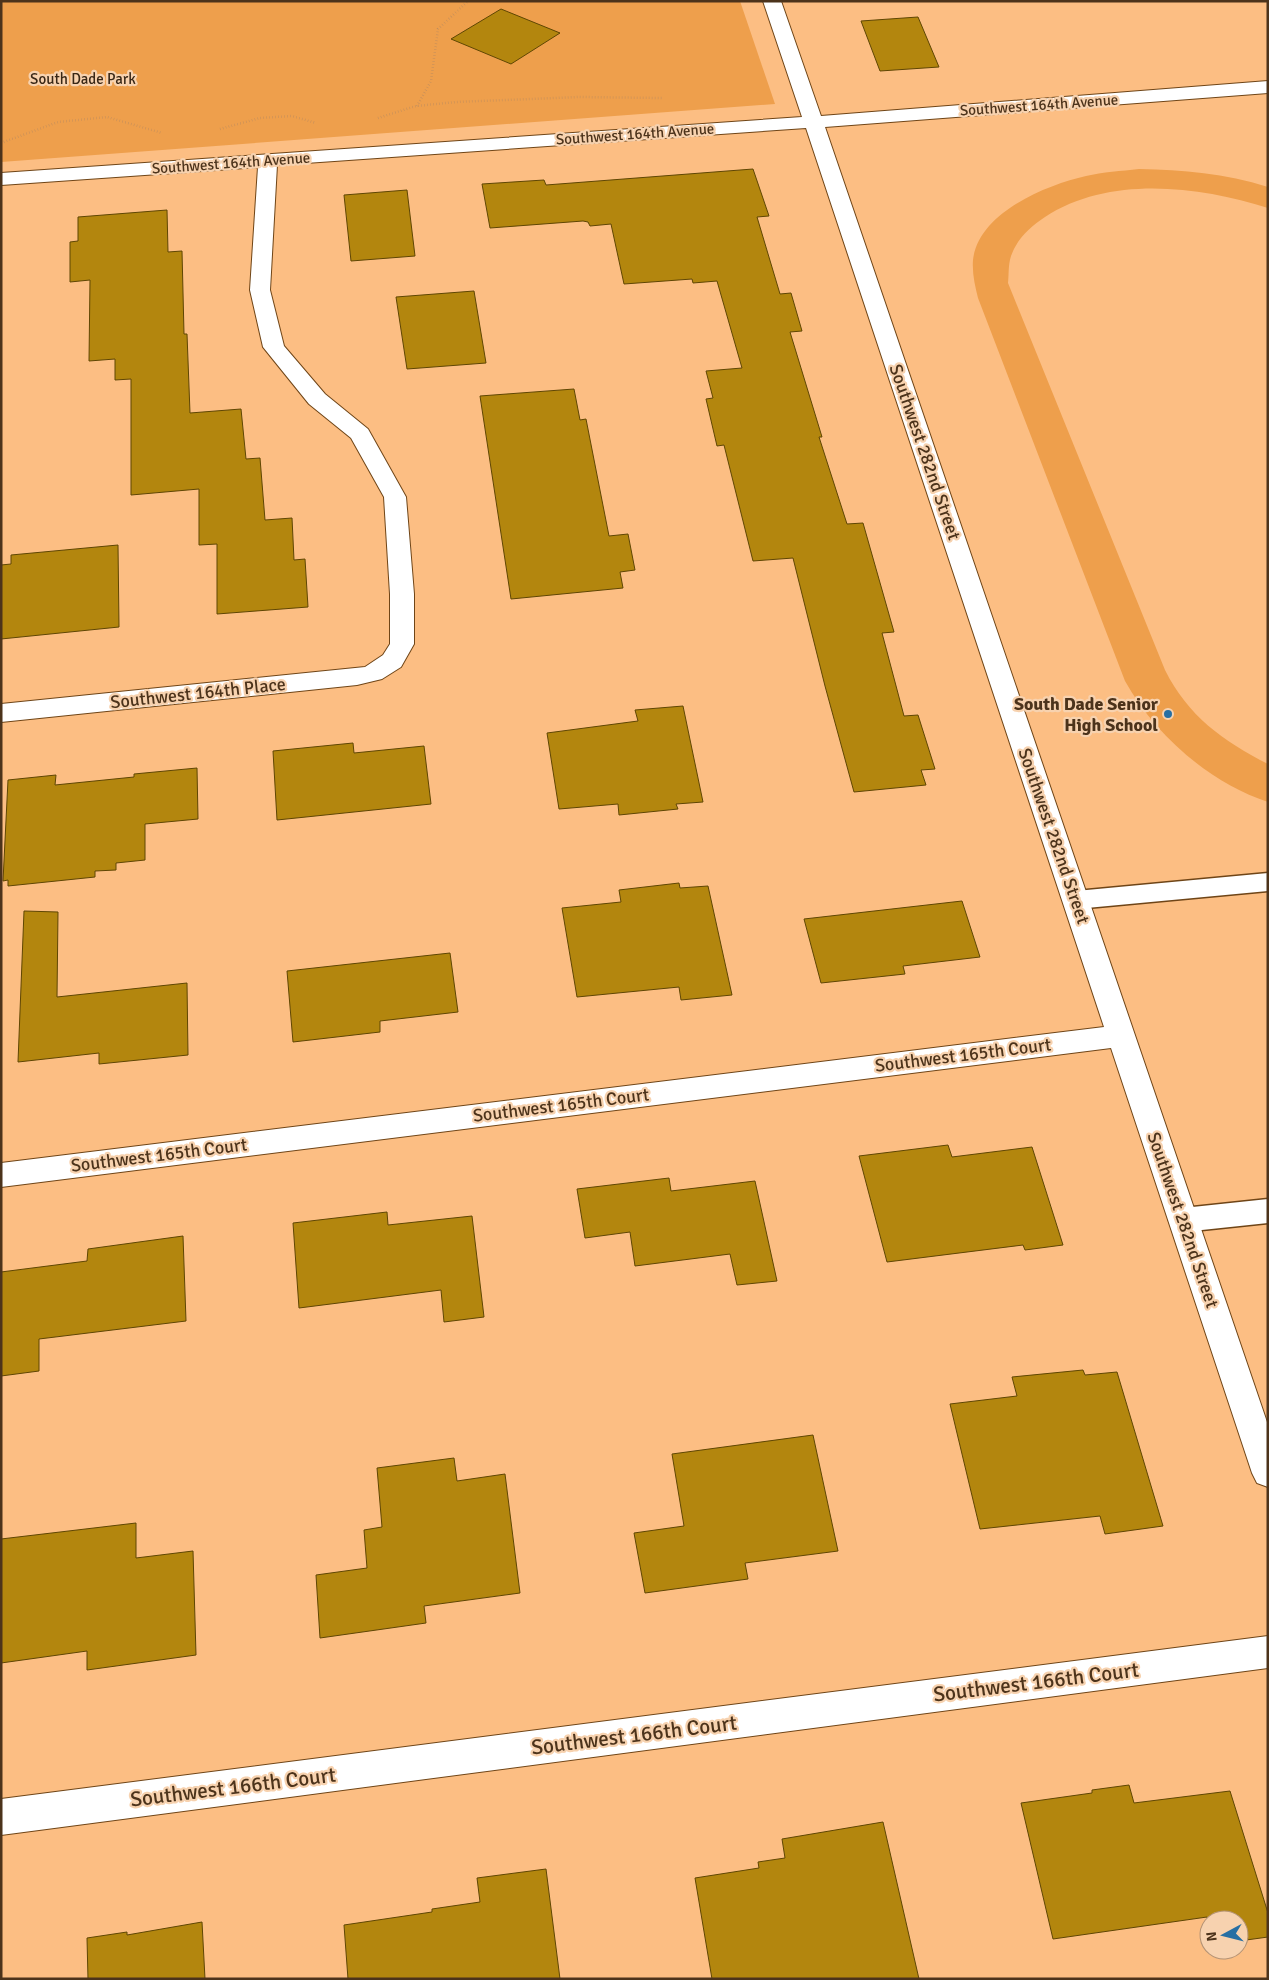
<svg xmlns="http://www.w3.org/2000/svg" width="1269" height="1980" viewBox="0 0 1269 1980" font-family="Signika,sans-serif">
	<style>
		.green { fill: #ee9f4c }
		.building { fill: #b3860e; stroke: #5f4603 }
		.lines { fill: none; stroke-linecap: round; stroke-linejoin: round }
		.lane-casing { stroke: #6f4517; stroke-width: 3 }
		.street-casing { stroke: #6f4517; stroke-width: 2 }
		.path { stroke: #bd8c5e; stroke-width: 2.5; stroke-dasharray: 0.5 2.5; stroke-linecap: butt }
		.lane { fill: #fff; fill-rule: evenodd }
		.street { fill: #fff; fill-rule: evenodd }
		.poi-dot { fill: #276fa3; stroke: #f7d2af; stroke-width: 2 }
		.labels { text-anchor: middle; stroke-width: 4.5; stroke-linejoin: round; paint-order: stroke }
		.far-park-label { font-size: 15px; fill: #392716; stroke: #f7d2af }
		.far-street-label { font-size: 15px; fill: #4c331b; stroke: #f7d2af }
		.street-label { font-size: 18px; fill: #4c331b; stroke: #f7d2af }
		.poi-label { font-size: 18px; font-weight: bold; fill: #4c331b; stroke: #f7d2af; text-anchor: end }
		.near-street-label { font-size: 21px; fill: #4c331b; stroke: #f7d2af }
	</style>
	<rect width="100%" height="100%" fill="#fcbe83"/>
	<g class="green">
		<polygon points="1,1 740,1 775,104 1,162"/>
		<path d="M1139 169C1183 170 1225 173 1268 187V208C1199 186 1109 175 1045 217 1030 227 1017 239 1011 256 1008 265 1009 275 1008 283L1165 670C1188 716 1223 741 1268 764V802C1210 783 1155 735 1125 681L978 298C975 286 972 273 973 260 978 213 1046 185 1086 176 1103 172 1121 171 1139 169Z"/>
	</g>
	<g class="building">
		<polygon points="501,9 560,33 511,64 451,39"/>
		<polygon points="918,17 939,67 880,71 861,21"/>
		<polygon points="753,169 769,216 757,217 780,294 791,293 802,331 790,332 822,437 819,437 847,524 863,523 894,632 882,633 904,716 918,715 935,769 921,770 926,785 854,792 825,686 793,558 753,561 724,445 717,446 706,399 713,398 706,371 742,368 717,281 693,283 692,279 624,284 611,224 590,226 588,222 583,221 490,228 482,184 544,180 546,185"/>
		<polygon points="407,190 415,256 351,261 344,195"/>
		<polygon points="167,210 168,252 182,251 184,334 187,334 190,413 241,409 246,459 260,458 265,520 292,518 294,560 305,559 308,607 217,614 217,544 199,545 199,489 131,495 131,379 115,380 115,359 89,361 90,280 70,282 70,242 78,241 78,217"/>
		<polygon points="474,291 486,363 407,369 396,297"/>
		<polygon points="574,389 580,420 586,419 609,536 628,534 635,570 620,572 623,588 511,599 480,396"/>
		<polygon points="118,545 119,627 1,639 1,565 11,564 11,555"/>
		<polygon points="683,706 703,802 676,804 678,809 619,815 618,804 559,809 547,733 638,721 635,710"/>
		<polygon points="353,743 354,753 424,746 431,804 277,820 273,751"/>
		<polygon points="197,768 198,819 145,824 145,860 116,863 116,870 95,871 95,877 8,886 8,880 3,881 8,780 56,775 55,785 134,777 134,774"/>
		<polygon points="679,883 680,888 708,886 732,995 681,1000 679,987 577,997 562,908 621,902 619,890"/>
		<polygon points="962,901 980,957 903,966 905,974 821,983 804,919"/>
		<polygon points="24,911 58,912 57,997 187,983 188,1055 99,1064 99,1053 18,1062"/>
		<polygon points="450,953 458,1012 380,1021 380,1032 293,1042 287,971"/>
		<polygon points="948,1145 952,1157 1032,1147 1063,1245 1025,1250 1023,1245 887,1262 859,1156"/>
		<polygon points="669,1178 671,1191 755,1181 777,1281 737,1285 730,1254 635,1266 630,1232 585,1238 577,1189"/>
		<polygon points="387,1212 388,1225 472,1216 484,1317 444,1322 441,1290 299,1308 293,1223"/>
		<polygon points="183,1236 186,1321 39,1339 39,1371 1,1376 1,1272 87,1261 88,1249"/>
		<polygon points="1083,1370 1085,1375 1117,1372 1163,1526 1105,1534 1100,1516 980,1529 950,1404 1017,1396 1012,1377"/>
		<polygon points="813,1435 838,1551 745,1563 748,1579 645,1593 634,1533 684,1526 672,1454"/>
		<polygon points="454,1458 457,1481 505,1474 520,1593 424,1606 426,1623 320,1638 316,1575 367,1568 364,1530 382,1527 377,1468"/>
		<polygon points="136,1523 136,1558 193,1551 196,1655 87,1670 87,1651 1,1663 1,1539"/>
		<polygon points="1129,1785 1134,1803 1230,1791 1268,1913 1268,1937 1239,1941 1239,1920 1209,1920 1209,1924 1207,1917 1053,1939 1021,1803 1092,1793 1092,1790"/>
		<polygon points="883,1822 919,1979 712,1979 695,1878 759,1868 758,1862 785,1858 782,1839"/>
		<polygon points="546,1869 560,1979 348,1979 344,1925 432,1912 432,1909 480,1902 477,1878"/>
		<polygon points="202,1922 205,1979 88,1979 87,1938 127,1932 127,1935"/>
	</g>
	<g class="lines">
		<defs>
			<g id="lane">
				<polygon points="1268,873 1268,891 1076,909 1067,907 1063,900 1067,893 1076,891"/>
				<polygon points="1268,1199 1268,1223 1183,1232 1173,1228 1169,1220 1173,1212 1183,1208"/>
			</g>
			<g id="street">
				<polygon points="763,1 781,1 821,116 1268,81 1268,93 825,127 1268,1425 1268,1487 1257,1483 1252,1473 1111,1048 1,1187 1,1163 1104,1027 806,128 277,165 270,290 284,346 325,394 368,429 406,497 414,594 414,644 401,667 382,679 357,685 1,722 1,704 365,667 383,655 390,644 390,594 384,497 351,438 309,404 263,347 250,290 258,167 1,185 1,173 802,117"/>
				<polygon points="1268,1636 1268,1668 1,1835 1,1799"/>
			</g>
		</defs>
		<use href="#lane" class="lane-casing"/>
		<use href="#street" class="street-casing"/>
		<g class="path">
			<polyline points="417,106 431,81 438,29 468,1"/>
			<polyline points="378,118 416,106 456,102 579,97 662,98"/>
			<polyline points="220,129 260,118 292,116 316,123"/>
			<polyline points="1,143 58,122 107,117 162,133"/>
		</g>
		<use href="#lane" class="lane"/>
		<use href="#street" class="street"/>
	</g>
	<circle class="poi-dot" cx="1168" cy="714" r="5"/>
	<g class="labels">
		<g class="far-park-label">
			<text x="83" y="84">South Dade Park</text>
		</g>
		<g class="far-street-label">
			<text transform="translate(1039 105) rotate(-4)" y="5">Southwest 164th Avenue</text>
			<text transform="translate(635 134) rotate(-4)" y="5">Southwest 164th Avenue</text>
			<text transform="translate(231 163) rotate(-4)" y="5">Southwest 164th Avenue</text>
		</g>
		<g class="street-label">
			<text transform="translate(925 452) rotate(71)" y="6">Southwest 282nd Street</text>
			<text transform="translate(198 693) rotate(-6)" y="6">Southwest 164th Place</text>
			<text transform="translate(1054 836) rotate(71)" y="6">Southwest 282nd Street</text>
			<text transform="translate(963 1055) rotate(-7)" y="6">Southwest 165th Court</text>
			<text transform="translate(561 1105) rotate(-7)" y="6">Southwest 165th Court</text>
			<text transform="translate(159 1155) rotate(-7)" y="6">Southwest 165th Court</text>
			<text transform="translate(1183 1220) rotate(71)" y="6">Southwest 282nd Street</text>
		</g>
		<g class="poi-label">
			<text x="1158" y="710">South Dade Senior<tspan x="1158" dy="21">High School</tspan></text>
		</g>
		<g class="near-street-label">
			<text transform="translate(1036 1682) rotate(-7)" y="7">Southwest 166th Court</text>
			<text transform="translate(634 1735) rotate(-7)" y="7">Southwest 166th Court</text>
			<text transform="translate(233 1787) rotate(-7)" y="7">Southwest 166th Court</text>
		</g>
	</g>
	<rect width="1269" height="1980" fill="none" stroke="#4c331b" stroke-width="5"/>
	<g transform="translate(1224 1935) rotate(263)"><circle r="24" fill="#f7d2af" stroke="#b39274"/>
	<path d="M0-4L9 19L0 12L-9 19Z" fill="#276fa3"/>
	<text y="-8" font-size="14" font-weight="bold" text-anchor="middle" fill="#4c331b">N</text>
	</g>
</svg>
